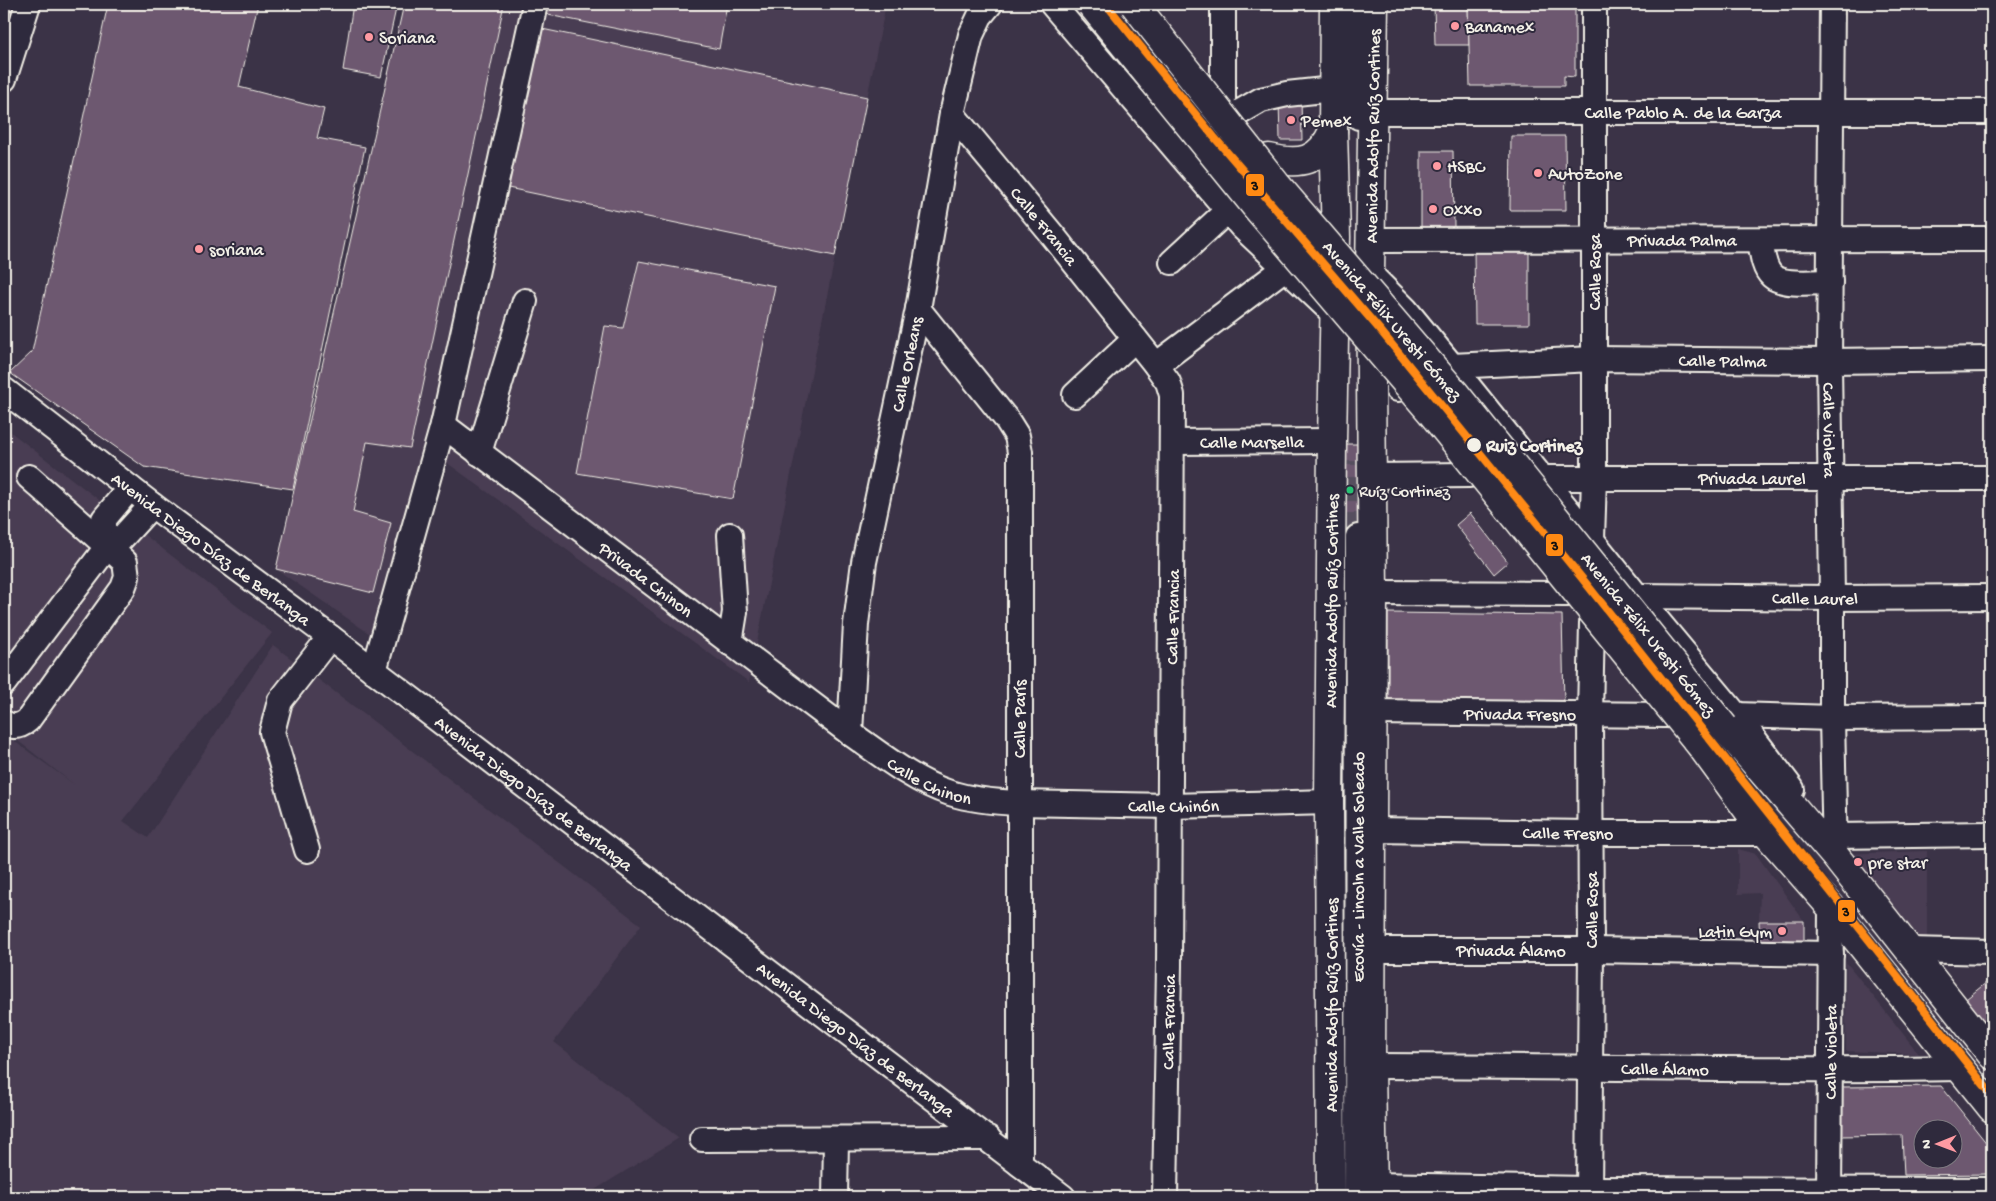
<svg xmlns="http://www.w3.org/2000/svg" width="1996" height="1201" viewBox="0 0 1996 1201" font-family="'Gochi Hand',sans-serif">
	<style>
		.built { fill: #4a3e53 }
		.building { fill: #6d5970; stroke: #f4f1e8; fill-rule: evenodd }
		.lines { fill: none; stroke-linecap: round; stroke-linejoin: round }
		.minor-tunnel { stroke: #57505f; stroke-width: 24; stroke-dasharray: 24 12; stroke-linecap: butt }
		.minor-casing { stroke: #f4f1e8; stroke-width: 28 }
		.major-casing { stroke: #f4f1e8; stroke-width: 31 }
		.minor { stroke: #2f2a3d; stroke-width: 24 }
		.major { stroke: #2f2a3d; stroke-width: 28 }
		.major-bridge-casing { stroke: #f4f1e8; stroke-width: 31; stroke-linecap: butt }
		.major-bridge { stroke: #2f2a3d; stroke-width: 28 }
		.metro-1-casing { stroke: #2f2a3d; stroke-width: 11 }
		.metro-1 { stroke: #ff8a13; stroke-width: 8 }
		.poi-dot { fill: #ff9aa2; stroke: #2f2a3d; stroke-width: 2 }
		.stop-dot { fill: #f4f1e8; stroke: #2f2a3d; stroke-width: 2 }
		.bus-dot { fill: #26c172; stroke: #2f2a3d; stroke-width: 2 }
		.labels { text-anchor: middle; stroke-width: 4; stroke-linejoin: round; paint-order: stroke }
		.bus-label { font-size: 17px; fill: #f4f1e8; stroke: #2f2a3d; text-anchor: start }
		.poi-label { font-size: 18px; fill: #f4f1e8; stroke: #2f2a3d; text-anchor: start }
		.street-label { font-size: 18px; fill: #f4f1e8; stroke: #2f2a3d }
		.stop-label { font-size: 18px; font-weight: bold; fill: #f4f1e8; stroke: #2f2a3d; text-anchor: start }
		.line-badge { stroke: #2f2a3d; stroke-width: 2 }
		.pale-badge-label { font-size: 14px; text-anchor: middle; font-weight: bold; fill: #111 }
	</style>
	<rect width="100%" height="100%" fill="#3b3347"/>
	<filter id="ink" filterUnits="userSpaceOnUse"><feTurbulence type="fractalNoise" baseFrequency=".02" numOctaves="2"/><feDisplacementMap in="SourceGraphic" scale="10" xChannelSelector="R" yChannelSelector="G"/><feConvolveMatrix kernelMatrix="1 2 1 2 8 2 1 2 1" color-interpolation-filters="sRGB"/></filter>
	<g filter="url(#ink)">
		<g class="built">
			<polygon points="404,4 886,4 749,682 446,462 373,636 276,569"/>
			<polygon points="4,427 272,633 123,821 148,838 273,645 641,925 554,1042 679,1138 583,1197 4,1197 4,734 75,785 4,730"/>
			<polygon points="1738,849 1756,854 1804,921 1759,921 1760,893 1738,894"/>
			<polygon points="1927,851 1927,945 1911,944 1842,854"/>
			<polygon points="1846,962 1919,1054 1846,1051"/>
		</g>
		<g class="building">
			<polygon points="108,4 258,4 239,87 324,109 317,138 365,147 293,489 144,467 10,373 32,352"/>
			<polygon points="353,4 397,4 381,77 343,70"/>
			<polygon points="404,4 504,4 410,448 367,442 353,512 391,523 373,593 276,569"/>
			<polygon points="551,4 727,4 719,49 548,15"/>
			<polygon points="1434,4 1468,4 1469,45 1435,45"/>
			<polygon points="1468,4 1575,4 1575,77 1564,76 1564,86 1470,86"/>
			<polygon points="542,29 867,97 835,256 508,188"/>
			<polygon points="1279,100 1301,100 1302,140 1280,140"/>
			<polygon points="1511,136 1565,136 1566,210 1510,210"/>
			<polygon points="1421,151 1453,151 1454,227 1421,227"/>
			<polygon points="1474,248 1529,249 1529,324 1475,324"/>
			<polygon points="639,261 775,286 733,499 577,473 605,326 623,328"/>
			<polygon points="1338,444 1361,444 1362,537 1339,537"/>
			<polygon points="1470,513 1508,562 1494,574 1456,525"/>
			<polygon points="1388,613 1562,615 1564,703 1388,704"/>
			<polygon points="1759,921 1804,921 1804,942 1760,942"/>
			<polygon points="1992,978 1992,1037 1961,1003"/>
			<path d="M1941 1086 1992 1150V1174L1904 1175 1902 1135 1840 1136V1087ZM1924 1128H1954V1158H1924Z"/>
		</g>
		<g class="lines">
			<polyline class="minor-tunnel" points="1358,537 1358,461"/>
			<defs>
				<g id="minor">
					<polyline points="1052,4 1241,226 1331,311"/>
					<polyline points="1359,4 1359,117"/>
					<path id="s1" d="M1832 4 1829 361 1832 598V718L1835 856"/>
					<polyline points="4,79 28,4"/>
					<polyline points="1223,99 1223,4"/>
					<path id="s2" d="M1374 112H1992"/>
					<path id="s3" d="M952 114 1054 237 1156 365 1168 382 1172 395 1169 966 1165 1197"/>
					<polyline points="1235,115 1261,100 1287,94 1333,89"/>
					<path id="s4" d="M1371 240 1992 239"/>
					<path d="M1760 240C1762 251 1763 268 1772 276 1783 286 1816 282 1830 282"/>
					<polyline points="1172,262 1228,210"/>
					<polyline points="1361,265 1406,310 1452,366 1637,596 1736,715 1792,789"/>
					<polyline points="918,309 1007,420 1017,436 1020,452 1020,1164"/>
					<polyline points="1156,365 1285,268"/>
					<path id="s5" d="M1398 389V375L1401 370 1406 364 1413 362H1428L1452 366 1593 359 1829 361 1992 359"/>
					<path id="s6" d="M4 390 152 505 330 637 1063 1197"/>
					<polyline points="1075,395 1135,339"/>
					<path id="s7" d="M443 425 850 733C880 754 915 782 950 793 972 800 996 802 1019 803L1170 806 1329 802"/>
					<path id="s8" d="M1173 442 1332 441"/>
					<polyline points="479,453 525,301"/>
					<polyline points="1372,476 1469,475"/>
					<path id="s9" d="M1542 478H1992"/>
					<polyline points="1592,539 1594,478 1594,4"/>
					<polyline points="107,547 104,533 104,519 130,488"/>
					<polyline points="1373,593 1568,594"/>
					<path id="s10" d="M1637 596 1832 598 1992 597"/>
					<polyline points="730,643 735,612 730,535"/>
					<polyline points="374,671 443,425 535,4"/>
					<polyline points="4,683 107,547 119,541 152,505"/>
					<path id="s11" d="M1372 712 1666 715"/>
					<polyline points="1736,715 1832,718 1992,717"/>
					<path d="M4 723C13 728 20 727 28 720L123 588 127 577 125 562 29 477"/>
					<path id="s12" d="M850 733 856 624 864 562 918 309 952 114 971 35 980 16 990 4"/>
					<path id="s13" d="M1372 830 1591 833H1766"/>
					<polyline points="1834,836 1992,834"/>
					<polyline points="307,850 272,732 280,701 330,637"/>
					<path id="s14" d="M1371 950H1591L1831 954"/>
					<polyline points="1910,950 1992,952"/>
					<path id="s15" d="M1371 1066C1567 1066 1763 1072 1959 1068"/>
					<polyline points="702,1139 988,1138"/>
					<polyline points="1373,1185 1589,1189 1992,1190"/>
					<polyline points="835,1197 836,1140"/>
					<path id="s16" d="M1357 1197 1358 537"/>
					<polyline points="1589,1197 1591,950 1590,714 1592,623"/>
					<path id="s17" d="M1829 1197 1831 907"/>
				</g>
				<g id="major">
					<path d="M1269 158C1299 165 1319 163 1333 131"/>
					<polyline points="1724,727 1835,856 1992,1055"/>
					<polyline points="1702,747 1759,825 1831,907 1992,1108"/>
					<path id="s18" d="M1331 1197 1329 802 1332 441 1336 237 1333 131 1334 4"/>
					<path id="s19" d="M1373 1197 1371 1066 1373 593 1370 274 1374 4"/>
				</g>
			</defs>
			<use href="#minor" class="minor-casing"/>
			<use href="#major" class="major-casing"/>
			<use href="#minor" class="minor"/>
			<use href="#major" class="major"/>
			<defs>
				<g id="major-bridge">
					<polyline points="1091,4 1257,208 1431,412 1702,747"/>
					<path id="s20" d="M1134 4 1276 184 1454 392 1724 727"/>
				</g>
			</defs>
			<use href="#major-bridge" class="major-bridge-casing"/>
			<use href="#major-bridge" class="major-bridge"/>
			<defs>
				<polyline id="metro-1" points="1106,4 1214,137 1380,330 1581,577 1992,1095"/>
			</defs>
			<use href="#metro-1" class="metro-1-casing"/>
			<use href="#metro-1" class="metro-1"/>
		</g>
	</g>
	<g class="poi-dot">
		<circle cx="1455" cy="26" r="5"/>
		<circle cx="369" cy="37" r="5"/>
		<circle cx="1291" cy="120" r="5"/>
		<circle cx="1437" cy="166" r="5"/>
		<circle cx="1538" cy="173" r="5"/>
		<circle cx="1433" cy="209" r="5"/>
		<circle cx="199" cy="249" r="5"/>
		<circle cx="1858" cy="862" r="5"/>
		<circle cx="1782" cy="931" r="5"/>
	</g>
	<circle class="stop-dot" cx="1474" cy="445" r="8"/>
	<circle class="bus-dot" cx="1350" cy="490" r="4.5"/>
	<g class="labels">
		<g class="bus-label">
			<text x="1359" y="496">Ruíz Cortinez</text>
		</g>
		<g class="poi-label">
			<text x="1465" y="32">Banamex</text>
			<text x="379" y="43">Soriana</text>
			<text x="1301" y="126">Pemex</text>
			<text x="1447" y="172">HSBC</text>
			<text x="1548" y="179">AutoZone</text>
			<text x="1443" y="215">Oxxo</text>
			<text x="209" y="255">soriana</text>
			<text x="1868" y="868">pre star</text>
			<text x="1772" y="937" text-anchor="end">Latin Gym</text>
		</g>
		<g class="street-label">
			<text dy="6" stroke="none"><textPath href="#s2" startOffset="309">Calle Pablo A. de la Garza</textPath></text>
			<text dy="6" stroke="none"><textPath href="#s19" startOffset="1061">Avenida Adolfo Ruíz Cortines</textPath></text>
			<text dy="6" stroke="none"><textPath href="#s3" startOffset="145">Calle Francia</textPath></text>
			<text dy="6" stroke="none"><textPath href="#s4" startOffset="311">Privada Palma</textPath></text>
			<text transform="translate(1594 272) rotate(-90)" y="6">Calle Rosa</text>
			<text dy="6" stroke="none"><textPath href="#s20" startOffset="409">Avenida Félix Uresti Gómez</textPath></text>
			<text dy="6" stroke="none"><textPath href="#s5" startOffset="345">Calle Palma</textPath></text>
			<text dy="6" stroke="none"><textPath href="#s12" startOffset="374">Calle Orleans</textPath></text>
			<text dy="6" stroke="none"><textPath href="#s1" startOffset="426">Calle Violeta</textPath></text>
			<text dy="6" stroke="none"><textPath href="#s8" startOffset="79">Calle Marsella</textPath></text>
			<text dy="6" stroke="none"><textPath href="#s9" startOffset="210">Privada Laurel</textPath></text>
			<text dy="6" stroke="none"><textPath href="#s6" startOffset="261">Avenida Diego Díaz de Berlanga</textPath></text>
			<text dy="6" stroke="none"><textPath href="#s7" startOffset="255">Privada Chinon</textPath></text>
			<text dy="6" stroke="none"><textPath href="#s10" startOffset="178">Calle Laurel</textPath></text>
			<text dy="6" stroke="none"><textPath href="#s18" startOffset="596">Avenida Adolfo Ruíz Cortines</textPath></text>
			<text transform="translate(1172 617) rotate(-89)" y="6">Calle Francia</text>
			<text dy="6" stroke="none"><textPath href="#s20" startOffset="814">Avenida Félix Uresti Gómez</textPath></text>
			<text dy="6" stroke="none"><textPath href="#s11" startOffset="148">Privada Fresno</textPath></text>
			<text transform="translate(1019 719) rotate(-90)" y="6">Calle París</text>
			<text dy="6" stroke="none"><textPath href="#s7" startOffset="604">Calle Chinon</textPath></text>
			<text dy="6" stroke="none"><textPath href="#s6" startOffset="666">Avenida Diego Díaz de Berlanga</textPath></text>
			<text dy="6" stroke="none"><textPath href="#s7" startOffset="852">Calle Chinón</textPath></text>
			<text dy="6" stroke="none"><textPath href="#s13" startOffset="196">Calle Fresno</textPath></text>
			<text dy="6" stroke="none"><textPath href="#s16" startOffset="330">Ecovía - Lincoln a Valle Soleado</textPath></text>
			<text transform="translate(1591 910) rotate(-90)" y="6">Calle Rosa</text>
			<text dy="6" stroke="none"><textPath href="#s14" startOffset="140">Privada Álamo</textPath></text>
			<text transform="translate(1331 1005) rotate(-90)" y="6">Avenida Adolfo Ruíz Cortines</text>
			<text transform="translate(1168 1022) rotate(-89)" y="6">Calle Francia</text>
			<text dy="6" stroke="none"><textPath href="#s6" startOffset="1071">Avenida Diego Díaz de Berlanga</textPath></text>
			<text dy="6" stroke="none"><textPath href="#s17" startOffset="145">Calle Violeta</textPath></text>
			<text dy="6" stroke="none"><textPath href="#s15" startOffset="294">Calle Álamo</textPath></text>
		</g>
		<g class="stop-label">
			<text x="1486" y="451">Ruiz Cortinez</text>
		</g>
	</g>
	<g class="line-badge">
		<rect x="1245" y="173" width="20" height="24" rx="5" fill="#ff8a13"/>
		<rect x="1545" y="533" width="19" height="24" rx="5" fill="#ff8a13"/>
		<rect x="1837" y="899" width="19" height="24" rx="5" fill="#ff8a13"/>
	</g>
	<g class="pale-badge-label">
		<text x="1255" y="190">3</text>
		<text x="1555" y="550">3</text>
		<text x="1846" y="916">3</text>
	</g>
	<rect width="1996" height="1201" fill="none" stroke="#2f2a3d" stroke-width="20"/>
	<rect x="10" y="10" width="1976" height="1181" fill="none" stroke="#f4f1e8" stroke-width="2" filter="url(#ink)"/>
	<g transform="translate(1938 1144) rotate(269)"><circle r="24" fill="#2f2a3d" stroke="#7e7a81"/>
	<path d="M0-4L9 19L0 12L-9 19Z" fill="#ff9aa2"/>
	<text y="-8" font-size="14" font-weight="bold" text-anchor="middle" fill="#f4f1e8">N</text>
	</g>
</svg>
